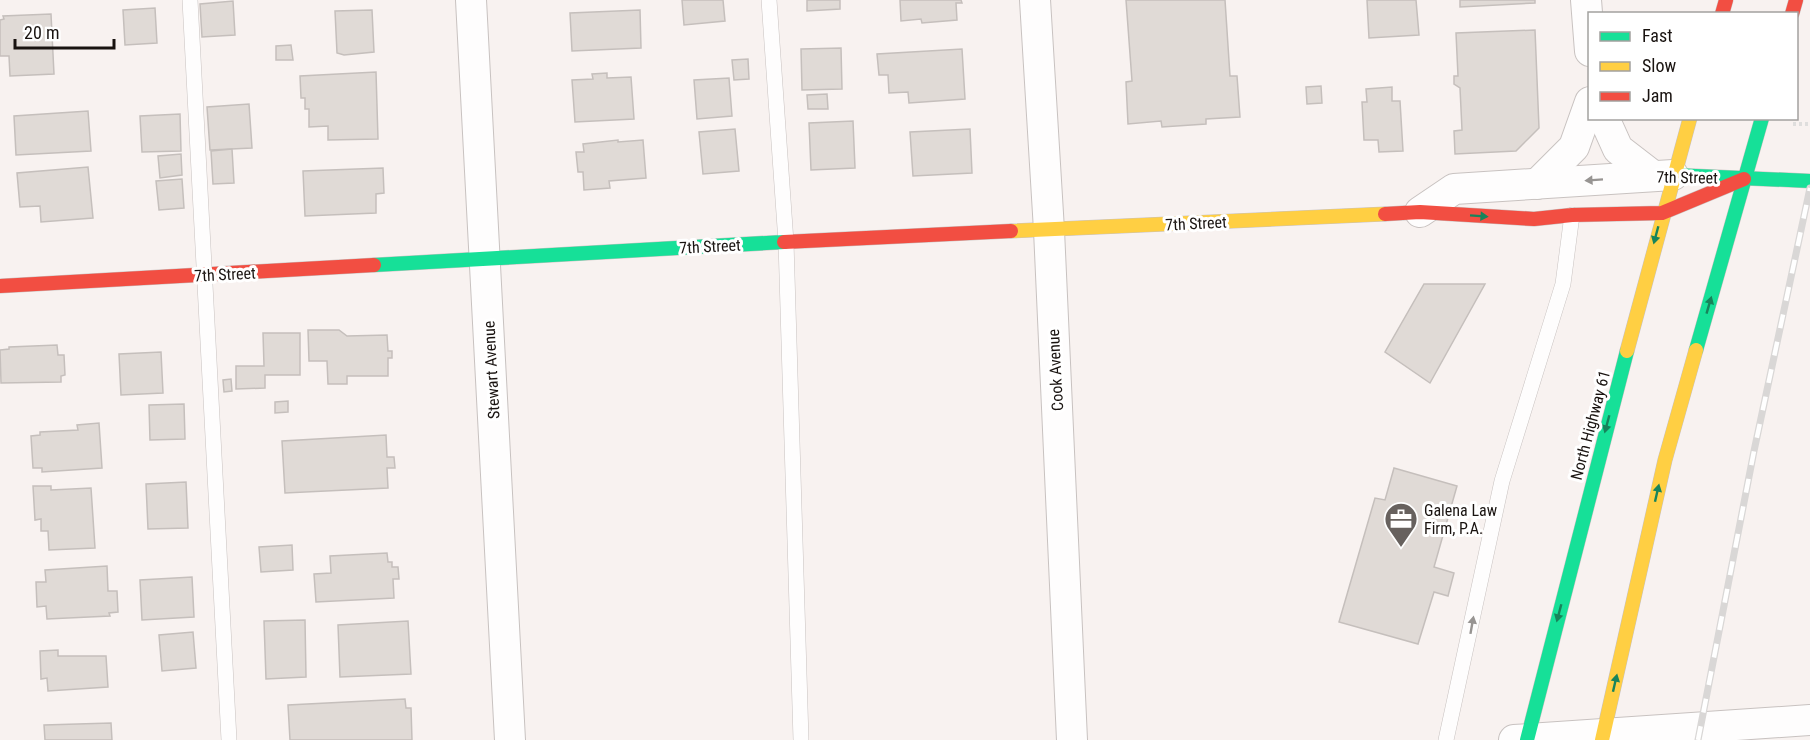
<svg xmlns="http://www.w3.org/2000/svg" width="1810" height="740" viewBox="0 0 1810 740" font-family="'Roboto Condensed',sans-serif">
	<style>
		.building { fill: #e0dad6; stroke: #c5bfbc; stroke-width: 1.5 }
		.lines { fill: none; stroke-linecap: round; stroke-linejoin: round }
		.lane-casing { stroke: #c8c2c0; stroke-width: 16 }
		.street-casing { stroke: #c8c2c0; stroke-width: 32 }
		.fast-casing { stroke: #c8c2c0; stroke-width: 15 }
		.slow-casing { stroke: #c8c2c0; stroke-width: 15 }
		.jam-casing { stroke: #c8c2c0; stroke-width: 15 }
		.path { stroke: #dfdedd; stroke-width: 4; stroke-dasharray: 3 3; stroke-linecap: butt }
		.lane { stroke: #fefdfd; stroke-width: 15 }
		.street { stroke: #fefdfd; stroke-width: 30 }
		.fast { stroke: #16e098; stroke-width: 14 }
		.slow { stroke: #ffcf43; stroke-width: 14 }
		.jam { stroke: #f24e42; stroke-width: 14 }
		.rail-casing { stroke: #d9d7d6; stroke-width: 7 }
		.rail { stroke: #fff; stroke-width: 4.5; stroke-dasharray: 14; stroke-linecap: butt }
		.oneway { fill: #979492 }
		.oneway2 { fill: #17845b }
		.labels { text-anchor: middle; stroke-width: 6; stroke-linejoin: round; paint-order: stroke }
		.street-label { font-size: 16px; fill: #191310; stroke: #fff }
		.poi-label { font-size: 16px; fill: #191310; stroke: #fff; text-anchor: start }
	</style>
	<rect width="100%" height="100%" fill="#f8f2f0"/>
	<g class="building">
		<polygon points="682,0 723,0 725,21 684,25"/>
		<polygon points="807,0 840,0 840,9 807,11"/>
		<polygon points="900,0 961,0 962,3 956,3 957,20 922,23 921,19 901,21"/>
		<polygon points="1126,0 1225,0 1230,76 1237,76 1240,117 1206,119 1206,124 1162,127 1161,121 1128,124 1126,82 1132,81"/>
		<polygon points="1367,0 1416,0 1419,35 1369,38"/>
		<polygon points="1460,0 1535,0 1535,3 1460,7"/>
		<polygon points="233,1 235,35 202,37 200,4"/>
		<polygon points="155,8 157,43 125,45 123,10"/>
		<polygon points="372,10 374,52 344,55 337,53 335,11"/>
		<polygon points="640,10 641,48 572,51 570,13"/>
		<polygon points="51,14 54,74 10,76 9,56 0,56 0,20 4,19 3,16"/>
		<polygon points="1535,30 1539,128 1516,151 1455,154 1454,131 1462,130 1460,88 1454,84 1454,76 1458,76 1456,33"/>
		<polygon points="291,45 293,60 276,60 276,46"/>
		<polygon points="841,48 842,89 802,90 801,49"/>
		<polygon points="962,49 965,99 909,103 908,92 889,93 888,75 879,75 877,54"/>
		<polygon points="748,59 749,79 734,80 732,60"/>
		<polygon points="376,72 378,139 328,140 328,126 309,127 309,109 305,109 305,98 301,98 300,76"/>
		<polygon points="607,73 607,78 631,77 634,119 575,122 572,80 593,79 592,74"/>
		<polygon points="729,78 732,116 697,119 694,80"/>
		<polygon points="1321,86 1322,103 1307,104 1306,87"/>
		<polygon points="1392,87 1392,101 1400,101 1403,151 1379,152 1378,140 1364,140 1362,102 1367,102 1366,89"/>
		<polygon points="827,94 828,109 808,109 807,95"/>
		<polygon points="249,104 252,148 210,150 207,107"/>
		<polygon points="88,111 91,151 16,155 14,116"/>
		<polygon points="180,114 181,151 142,152 140,116"/>
		<polygon points="853,121 855,168 811,170 809,123"/>
		<polygon points="735,129 739,171 703,174 699,132"/>
		<polygon points="970,129 972,173 913,176 910,132"/>
		<polygon points="618,140 618,142 643,140 646,178 609,181 610,188 584,190 583,172 578,172 576,152 584,152 583,144"/>
		<polygon points="232,149 234,183 213,184 211,151"/>
		<polygon points="181,154 182,175 160,178 158,156"/>
		<polygon points="88,167 93,218 41,222 40,206 20,207 17,173"/>
		<polygon points="383,168 384,193 376,194 376,213 305,216 303,171"/>
		<polygon points="182,179 184,208 159,210 156,181"/>
		<polygon points="1424,284 1485,284 1430,383 1385,352"/>
		<polygon points="308,330 339,330 347,336 387,335 388,351 392,351 392,358 388,358 388,376 347,376 347,384 328,384 327,361 309,361"/>
		<polygon points="263,333 300,333 300,375 265,375 265,388 236,389 236,366 264,366"/>
		<polygon points="57,345 58,355 64,355 65,375 61,376 61,382 1,383 0,350 9,349 9,347"/>
		<polygon points="161,352 163,393 121,395 119,354"/>
		<polygon points="231,379 232,391 224,392 223,380"/>
		<polygon points="288,401 288,412 275,413 275,402"/>
		<polygon points="184,404 185,439 150,440 149,405"/>
		<polygon points="99,423 102,468 42,472 42,468 33,468 31,436 40,435 40,432 78,430 77,425"/>
		<polygon points="386,435 387,457 394,457 395,468 387,468 388,488 285,493 282,441"/>
		<polygon points="1394,468 1457,486 1434,567 1454,573 1448,596 1434,592 1418,644 1339,622 1375,498 1385,500"/>
		<polygon points="186,482 188,528 148,529 146,484"/>
		<polygon points="33,486 51,486 51,490 91,488 95,548 49,550 48,531 41,531 41,519 35,520"/>
		<polygon points="292,545 293,570 261,572 259,547"/>
		<polygon points="387,553 388,562 392,562 392,567 398,567 399,579 393,579 394,598 316,602 314,574 331,573 330,556"/>
		<polygon points="107,566 108,591 117,591 118,612 109,613 110,616 47,619 46,606 37,607 36,582 46,582 45,570"/>
		<polygon points="192,577 194,617 142,620 140,580"/>
		<polygon points="305,620 306,677 266,679 264,621"/>
		<polygon points="408,621 411,674 340,677 338,625"/>
		<polygon points="193,632 196,668 162,671 159,635"/>
		<polygon points="58,650 58,656 106,656 108,687 48,691 47,678 41,679 40,651"/>
		<polygon points="405,699 406,708 411,708 412,740 290,740 288,705"/>
		<polygon points="111,723 112,740 45,740 44,725"/>
	</g>
	<g class="lines">
		<defs>
			<g id="lane">
				<polyline points="190,0 229,740"/>
				<polyline points="769,0 786,242 801,740"/>
				<polyline points="1446,740 1502,481 1563,284 1572,215"/>
			</g>
			<g id="street">
				<polyline points="471,0 510,740"/>
				<polyline points="1035,0 1049,230 1072,740"/>
				<polyline points="1586,0 1590,51"/>
				<polyline points="1604,118 1618,149 1653,176"/>
				<polyline points="1537,184 1574,147 1590,102"/>
				<polyline points="1420,212 1454,189 1673,175"/>
				<polyline points="1514,740 1810,720"/>
			</g>
			<g id="fast">
				<polyline points="1673,175 1810,181"/>
				<polyline points="374,265 784,242"/>
				<polyline points="1696,350 1762,118"/>
				<polyline points="1527,740 1627,351"/>
			</g>
			<g id="slow">
				<polyline points="1011,231 1385,214"/>
				<polyline points="1627,351 1690,118"/>
				<polyline points="1602,740 1665,460 1696,350"/>
			</g>
			<g id="jam">
				<polyline points="1722,14 1726,0"/>
				<polyline points="1792,14 1796,0"/>
				<polyline points="1385,214 1420,212 1534,219 1572,215 1662,213 1744,179"/>
				<polyline points="784,242 1011,231"/>
				<polyline points="0,286 374,265"/>
			</g>
		</defs>
		<use href="#lane" class="lane-casing"/>
		<use href="#street" class="street-casing"/>
		<use href="#fast" class="fast-casing"/>
		<use href="#slow" class="slow-casing"/>
		<use href="#jam" class="jam-casing"/>
		<polyline class="path" points="1793,124 1810,124"/>
		<use href="#lane" class="lane"/>
		<use href="#street" class="street"/>
		<use href="#fast" class="fast"/>
		<use href="#slow" class="slow"/>
		<use href="#jam" class="jam"/>
		<defs>
			<polyline id="rail" points="1698,740 1754,451 1810,188"/>
		</defs>
		<use href="#rail" class="rail-casing"/>
		<use href="#rail" class="rail"/>
	</g>
	<defs><path id="oneway-solid" d="M-6-.8H1V-3.2L6.5 0L1 3.2V.8H-6Z" transform="scale(1.5)"/></defs>
	<g class="oneway">
		<use href="#oneway-solid" transform="translate(1594 180) rotate(176)"/>
		<use href="#oneway-solid" transform="translate(1472 625) rotate(-80)"/>
	</g>
	<g class="oneway2">
		<use href="#oneway-solid" transform="translate(1479 216) rotate(4)"/>
		<use href="#oneway-solid" transform="translate(1656 235) rotate(105)"/>
		<use href="#oneway-solid" transform="translate(1709 305) rotate(-74)"/>
		<use href="#oneway-solid" transform="translate(1607 424) rotate(105)"/>
		<use href="#oneway-solid" transform="translate(1657 493) rotate(-77)"/>
		<use href="#oneway-solid" transform="translate(1559 613) rotate(105)"/>
		<use href="#oneway-solid" transform="translate(1615 683) rotate(-77)"/>
	</g>
	<defs>
		<symbol id="office-pin" viewBox="-11 -11 22 30"><path d="M0 17L-7.5 6A9.5 9.5 0 1 1 7.5 6Z" fill="#67615e" stroke="#fff"/><path d="M-6-3h4V-5.5h4V-3h4V5H-6ZM-1-4.5V-3h2v-1.5ZM-6 0V1H6V0Z" fill="#fff"/></symbol>
	</defs>
	<g fill-rule="evenodd">
		<use href="#office-pin" x="1382" y="500" width="38" height="52"/>
	</g>
	<g class="labels">
		<g class="street-label">
			<text transform="translate(1687 177) rotate(1)" y="6">7th Street</text>
			<text transform="translate(1196 223) rotate(-3)" y="6">7th Street</text>
			<text transform="translate(710 246) rotate(-3)" y="6">7th Street</text>
			<text transform="translate(225 274) rotate(-3)" y="6">7th Street</text>
			<text transform="translate(491 370) rotate(-93)" y="6">Stewart Avenue</text>
			<text transform="translate(1055 370) rotate(-93)" y="6">Cook Avenue</text>
			<text transform="translate(1590 425) rotate(-75)" y="6">North Highway 61</text>
		</g>
		<g class="poi-label">
			<text x="1424" y="516">Galena Law<tspan x="1424" dy="18">Firm, P.A.</tspan></text>
		</g>
	</g>
	<rect x="1588" y="12" width="210" height="108" fill="#ffffff" stroke="#a3a19f" stroke-width="1.5"/>
	<rect x="1600" y="32" width="30" height="9" fill="#16e098" stroke="#a3a19f" stroke-width="1.5"/>
	<text x="1642" y="42" font-size="18" fill="#191310">Fast</text>
	<rect x="1600" y="62" width="30" height="9" fill="#ffcf43" stroke="#a3a19f" stroke-width="1.5"/>
	<text x="1642" y="72" font-size="18" fill="#191310">Slow</text>
	<rect x="1600" y="92" width="30" height="9" fill="#f24e42" stroke="#a3a19f" stroke-width="1.5"/>
	<text x="1642" y="102" font-size="18" fill="#191310">Jam</text>
	<path d="M15 39v9h99v-9" fill="none" stroke="#191310" stroke-width="3"/>
	<text x="24" y="39" font-size="18" fill="#191310" stroke="#ffffff" stroke-width="4.5" paint-order="stroke">20 m</text>
</svg>
